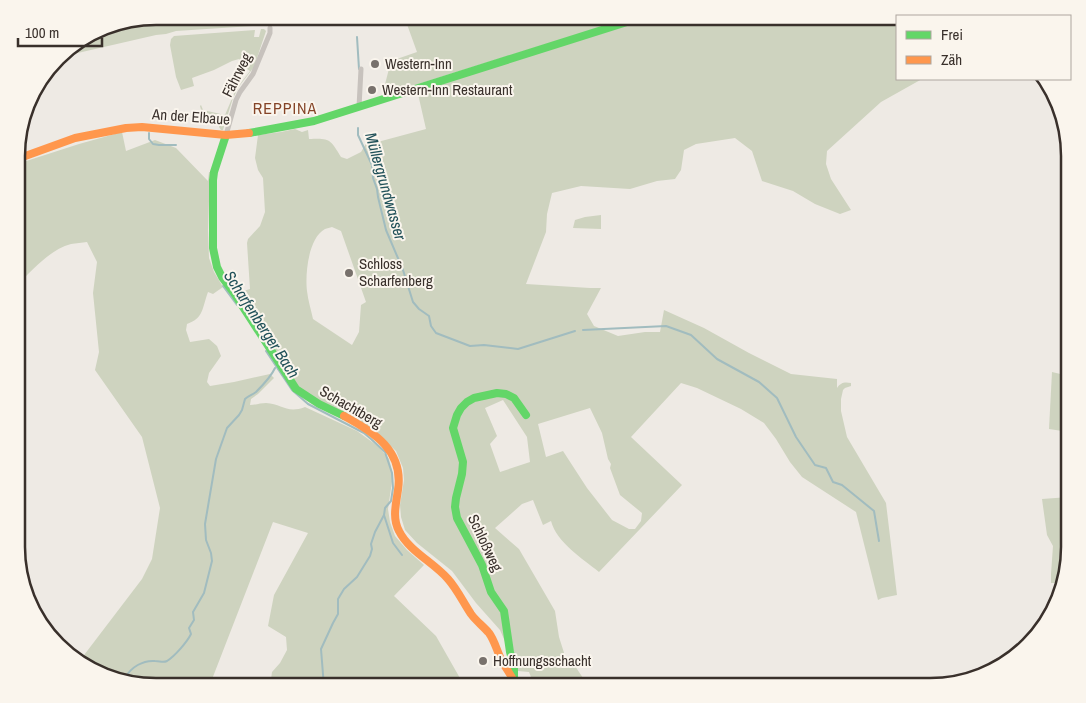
<svg xmlns="http://www.w3.org/2000/svg" width="1086" height="703" viewBox="0 0 1086 703" font-family="'Archivo Narrow',sans-serif">
	<style>
		.green { fill: #ced3bf; fill-rule: evenodd }
		.lines { fill: none; stroke-linecap: round; stroke-linejoin: round }
		.stream { stroke: #a1bcbf; stroke-width: 2 }
		.street { stroke: #c7c2bd; stroke-width: 5 }
		.fast { stroke: #63d668; stroke-width: 8 }
		.slow { stroke: #ff974d; stroke-width: 8 }
		.poi-dot { fill: #78716c; stroke: #faf5ed; stroke-width: 2 }
		.labels { text-anchor: middle; stroke-width: 4; stroke-linejoin: round; paint-order: stroke }
		.poi-label { font-size: 15px; fill: #39302b; stroke: #faf5ed; text-anchor: start }
		.street-label { font-size: 15px; fill: #39302b; stroke: #faf5ed }
		.neighbourhood-label { font-size: 16px; letter-spacing: 1px; fill: #854427; stroke: #faf5ed }
		.water-label { font-size: 16px; font-style: italic; fill: #215159; stroke: #faf5ed }
		.rim { fill: none; stroke: #39302b; stroke-width: 2.5 }
	</style>
	<rect width="100%" height="100%" fill="#eeeae4"/>
	<g class="green">
		<polygon points="156,16 265,16 267,24 266,25 176,31 166,34 156,35 69,55 57,59 64,51 103,27"/>
		<polygon points="404,16 636,16 383,95 383,92 391,61 417,52"/>
		<path d="M658 16H897V79H922L881 102 827 151 826 164 831 179 851 210 840 214 815 204 793 191 762 181 752 151 735 138 696 144 684 150 681 170 675 179 657 181 630 189 581 186 552 193 547 214 546 232 526 284 590 288H601L587 314 594 326 618 336 645 332H660L664 310 704 328 749 353 791 374 837 379V388C841 382 845 382 851 383V386L845 388 843 390 841 399V411L847 437 886 503 897 595 882 598 878 600 856 512 802 477 790 462 776 439 764 423 741 409 697 388 681 383 631 437 682 485 599 572C582 558 557 543 551 521L543 525 533 500 522 504 495 528 519 549 555 611 559 637 566 659 573 663 589 687H535L529 672 518 671 500 630 476 603 452 571 417 543 405 530 401 517 400 505 404 480 403 468 396 451 380 436 324 405 300 389 238 295 240 292 250 289 247 243 248 239 260 226 265 212 263 178 258 170 255 158 258 135 281 132 295 129 302 132 308 130 309 139C330 138 330 139 341 157L347 159 361 152 367 142 374 143 426 129 418 94 409 96 412 92ZM332 227 341 231 366 302 361 305 359 332 352 345 313 319C311 310 308 300 307 291 305 275 308 238 325 229 327 228 330 228 332 227ZM503 400 527 437 530 462 500 472 490 444 497 436 485 408ZM590 408 602 433 608 459 611 464 610 468 620 495 642 513 641 521 635 529H629L612 520 587 488 563 451 546 457 538 424Z"/>
		<polygon points="261,29 264,29 266,31 254,67 240,85 233,98 223,130 221,130 219,127 219,123 204,120 200,106 201,105 203,110 225,115 236,89 250,71 240,64 239,59 232,61 214,70 192,78 194,86 181,90 176,77 170,45 171,39 174,36 255,30 254,37 259,37"/>
		<path d="M122 132 126 151 155 140 176 148 208 181 209 172H210L208 230 209 258 214 272 223 287 213 294 208 292C202 308 204 318 187 324L186 330 190 342 209 339 217 346 221 356 209 373 207 382 210 386 234 382 270 374 274 378 258 394 251 399 250 405C255 405 261 403 266 403 282 404 287 414 305 407L357 431 379 447 389 459 393 475 388 509 390 522 395 536 407 550 424 565 394 596 436 636 465 687H270L272 672 280 663 287 650 286 637 268 626 274 595 308 533 273 522 209 687H155L78 663 142 579 152 559 160 508 142 437 95 370 99 352 93 293 97 262 87 242C82 243 76 243 71 244 49 250 33 270 17 285V164L79 144Z"/>
		<polygon points="601,215 601,229 573,228 575,220 585,217"/>
		<polygon points="1052,372 1069,376 1069,432 1049,429"/>
		<polygon points="1069,497 1069,556 1060,583 1051,583 1051,574 1053,546 1047,535 1042,499"/>
	</g>
	<g class="lines">
		<g class="stream">
			<polyline points="270,25 275,16"/>
			<polyline points="357,37 359,69"/>
			<polyline points="358,128 358,135 372,165 373,178 377,189 378,197 386,230 403,270 413,302 419,309 429,316 431,326 436,333 470,346 484,345 518,349 575,331"/>
			<polyline points="149,133 149,139 153,144 159,145 176,145"/>
			<polyline points="223,286 237,305"/>
			<polyline points="583,330 666,326 691,335 717,359 759,382 777,398 796,437 815,465 826,468 833,482 842,485 874,511 879,541"/>
			<polyline points="266,351 292,390 308,404 364,433 371,439 385,452 392,473 393,488 391,501 385,508 384,515 393,543 402,555"/>
			<path d="M125 678C131 667 143 660 155 661 160 661 163 663 167 661 175 656 187 642 191 634L189 628 194 620 193 612 204 593 212 561 211 553 206 540 205 524 216 459 227 428 239 415 242 410 245 399C248 396 252 395 256 392 263 385 271 377 275 368"/>
			<polyline points="324,687 321,649 333,623 338,614 338,599 344,589 357,577 370,556 372,549 371,544 375,532 384,515"/>
		</g>
		<g class="street">
			<polyline points="359,107 361,69"/>
			<polyline points="226,135 236,100 240,92 253,74 270,33 270,28"/>
			<polyline points="753,683 759,687"/>
		</g>
		<g class="fast">
			<polyline points="249,133 314,121 646,16"/>
			<polyline points="226,135 214,172 213,180 213,248 217,267 222,277 234,293 296,389 319,404 344,416"/>
			<polyline points="514,679 514,667 510,652 504,611 491,592 482,565 457,518 455,507 456,498 462,474 463,462 453,428 457,415 461,408 467,402 474,398 497,393 506,394 514,398 526,415"/>
		</g>
		<g class="slow">
			<polyline points="17,159 75,138 126,128 142,127 226,135 249,133"/>
			<path d="M344 416C374 432 404 451 398 490 396 504 392 518 399 531 409 551 433 562 448 579 457 589 463 602 471 614 476 621 483 626 489 633 495 641 497 652 502 661 507 670 513 678 517 687"/>
		</g>
	</g>
	<g class="poi-dot">
		<circle cx="375" cy="64" r="5"/>
		<circle cx="372" cy="90" r="5"/>
		<circle cx="349" cy="273" r="5"/>
		<circle cx="483" cy="661" r="5"/>
	</g>
	<g class="labels">
		<g class="poi-label">
			<text x="385" y="69">Western-Inn</text>
			<text x="382" y="95">Western-Inn Restaurant</text>
			<text x="359" y="269">Schloss<tspan x="359" dy="17">Scharfenberg</tspan></text>
			<text x="493" y="666">Hoffnungsschacht</text>
		</g>
		<g class="street-label">
			<text transform="translate(237 75) rotate(-63)" y="5">Fährweg</text>
			<text transform="translate(191 117) rotate(4)" y="5">An der Elbaue</text>
			<text transform="translate(351 407) rotate(30)" y="5">Schachtberg</text>
			<text transform="translate(485 543) rotate(65)" y="5">Schloßweg</text>
		</g>
		<g class="neighbourhood-label">
			<text x="285" y="114">REPPINA</text>
		</g>
		<g class="water-label">
			<text transform="translate(386 186) rotate(74)" y="6">Müllergrundwasser</text>
			<text transform="translate(262 324) rotate(57)" y="6">Scharfenberger Bach</text>
		</g>
	</g>
	<path d="M0 0H1086V703H0ZM156 25H930A131 131 0 0 1 1061 156V547A131 131 0 0 1 930 678H156A131 131 0 0 1 25 547V156A131 131 0 0 1 156 25Z" fill="#faf5ed" fill-rule="evenodd"/>
	<path class="rim" d="M156 25H930A131 131 0 0 1 1061 156V547A131 131 0 0 1 930 678H156A131 131 0 0 1 25 547V156A131 131 0 0 1 156 25Z"/>
	<rect x="896" y="15" width="175" height="65" fill="#faf5ed" stroke="#ada69f"/>
	<rect x="906" y="31" width="25" height="8" fill="#63d668" stroke="#ada69f"/>
	<text x="941" y="40" font-size="15" fill="#39302b">Frei</text>
	<rect x="906" y="56" width="25" height="8" fill="#ff974d" stroke="#ada69f"/>
	<text x="941" y="65" font-size="15" fill="#39302b">Zäh</text>
	<path d="M18 38v8h84v-8" fill="none" stroke="#39302b" stroke-width="2.5"/>
	<text x="25" y="38" font-size="15" fill="#39302b" stroke="#faf5ed" stroke-width="4" paint-order="stroke">100 m</text>
</svg>
